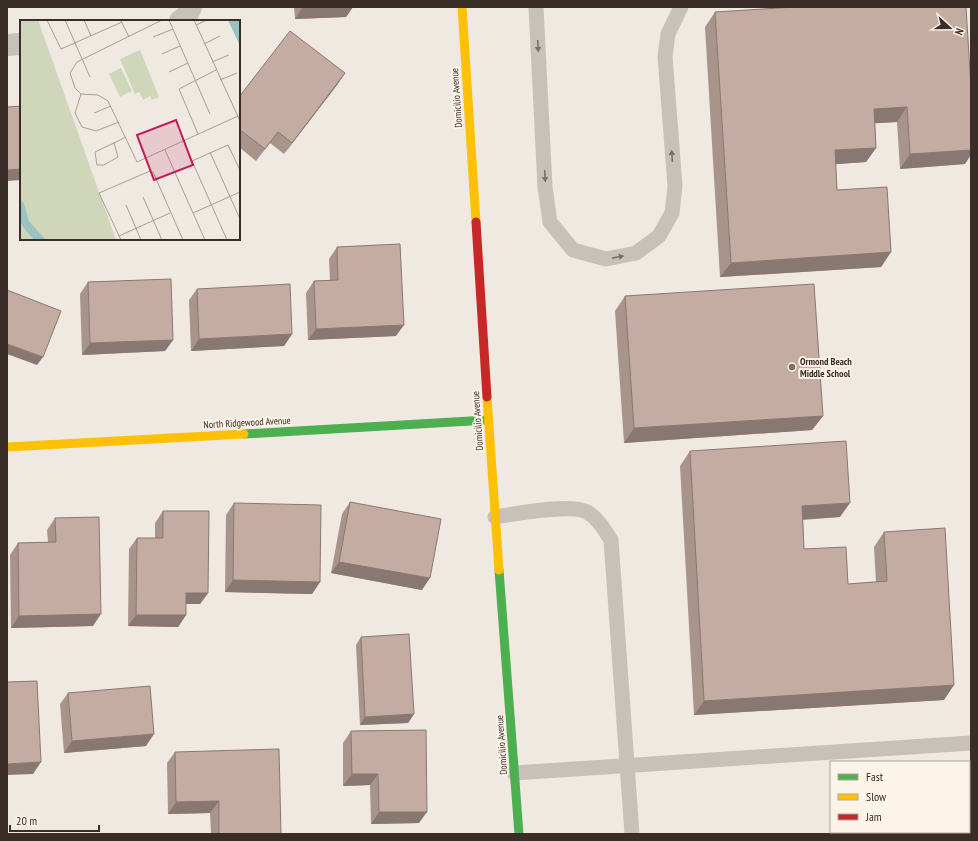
<svg xmlns="http://www.w3.org/2000/svg" width="978" height="841" viewBox="0 0 978 841" font-family="'PT Sans Narrow',sans-serif">
	<style>
		.lines { fill: none; stroke-linecap: round; stroke-linejoin: round }
		.lane { stroke: #c8c1ba; stroke-width: 15 }
		.street { stroke: #c8c1ba; stroke-width: 22 }
		.fast { stroke: #4caf50; stroke-width: 9 }
		.slow { stroke: #ffc107; stroke-width: 9 }
		.jam { stroke: #c62828; stroke-width: 9 }
		.wall { fill: #a9948b }
		.shaded-wall { fill: #897871 }
		.building { fill: #c4aca2; stroke: #897871 }
		.oneway { fill: #7a706a }
		.poi-dot { fill: #796f69; stroke: #fcf3e9; stroke-width: 1.5 }
		.labels { text-anchor: middle; stroke-width: 4; stroke-linejoin: round; paint-order: stroke }
		.street-label { font-size: 10px; fill: #3a2d28; stroke: #fcf3e9 }
		.poi-label { font-size: 10px; font-weight: bold; fill: #3a2d28; stroke: #fcf3e9; text-anchor: start }
		.inset-road { fill: none; stroke: #a79e98; stroke-width: 1 }
		.view { fill: #c2185b; fill-opacity: 0.15; stroke: #c2185b; stroke-width: 2 }
		.inset-edge { fill: none; stroke: #3a2d28; stroke-width: 2 }
	</style>
	<rect width="100%" height="100%" fill="#efe9e2"/>
	<g class="lines">
		<g class="lane">
			<polyline points="536,7 545,187 550,222 573,250 606,259 636,253 659,236 672,213 675,186 665,56 668,34 681,7"/>
			<path d="M495 517C515 514 570 503 587 512 599 519 604 530 611 540L632 834"/>
			<polyline points="514,773 971,743"/>
		</g>
		<g class="street">
			<polyline points="180,21 187,16 191,7"/>
			<polyline points="7,45 21,44"/>
		</g>
		<g class="fast">
			<polyline points="244,434 488,420"/>
			<polyline points="499,570 519,834"/>
		</g>
		<g class="slow">
			<polyline points="462,7 476,222"/>
			<polyline points="487,397 499,570"/>
			<polyline points="7,447 244,434"/>
		</g>
		<polyline class="jam" points="476,222 487,397"/>
	</g>
	<g class="wall">
		<polygon points="294,7 353,7 346,17 295,19"/>
		<polygon points="966,7 965,164 900,169 897,122 875,123 876,148 866,162 836,164 837,190 891,252 881,267 720,277 705,27 715,12"/>
		<polygon points="345,73 337,85 284,154 270,143 256,161 239,147 239,97"/>
		<polygon points="337,247 396,336 308,340 306,293 314,281 330,280 329,259"/>
		<polygon points="88,282 173,340 165,351 82,355 80,294"/>
		<polygon points="197,289 292,334 284,346 191,351 189,300"/>
		<polygon points="625,296 823,416 812,430 624,443 615,311"/>
		<polygon points="690,451 840,517 803,520 804,549 848,584 876,582 874,547 884,532 944,700 694,715 680,466"/>
		<polygon points="350,502 422,590 331,573 342,514"/>
		<polygon points="234,503 320,582 312,594 225,592 226,515"/>
		<polygon points="163,511 208,593 200,604 186,604 186,615 178,627 128,626 129,549 137,538 155,538 155,523"/>
		<polygon points="55,518 93,626 11,628 10,555 18,543 48,542 47,530"/>
		<polygon points="361,637 414,714 408,723 360,725 356,645"/>
		<polygon points="68,693 146,746 64,753 60,704"/>
		<polygon points="351,731 419,823 371,824 370,785 343,786 343,743"/>
		<polygon points="175,752 281,834 211,834 210,813 168,814 167,763"/>
	</g>
	<g class="shaded-wall">
		<polygon points="303,7 353,7 346,17 295,19"/>
		<polygon points="345,73 337,85 284,154 292,143"/>
		<polygon points="907,107 897,122 863,124 874,109"/>
		<polygon points="876,148 866,162 825,165 835,150"/>
		<polygon points="971,150 971,155 965,164 900,169 910,154"/>
		<polygon points="21,169 21,180 7,181 7,170"/>
		<polygon points="891,252 881,267 720,277 731,263"/>
		<polygon points="404,325 396,336 308,340 316,329"/>
		<polygon points="292,334 284,346 191,351 199,339"/>
		<polygon points="173,340 165,351 82,355 90,343"/>
		<polygon points="7,344 43,357 37,365 7,354"/>
		<polygon points="823,416 812,430 624,443 634,428"/>
		<polygon points="850,503 840,517 791,520 802,506"/>
		<polygon points="339,562 430,578 422,590 331,573"/>
		<polygon points="233,580 320,582 312,594 225,592"/>
		<polygon points="186,593 208,593 200,604 178,604"/>
		<polygon points="101,614 93,626 11,628 19,616"/>
		<polygon points="136,615 186,615 178,627 128,626"/>
		<polygon points="954,685 944,700 694,715 704,701"/>
		<polygon points="414,714 408,723 360,725 365,717"/>
		<polygon points="154,734 146,746 64,753 72,741"/>
		<polygon points="41,762 33,774 7,775 7,764"/>
		<polygon points="352,774 378,774 370,785 343,786"/>
		<polygon points="219,801 210,813 168,814 176,802"/>
		<polygon points="379,812 427,812 419,823 371,824"/>
	</g>
	<g class="building">
		<polygon points="795,7 966,7 971,88 971,150 910,154 907,107 874,109 876,148 835,150 837,190 887,187 891,252 731,263 715,12"/>
		<polygon points="290,31 345,73 292,143 278,132 265,149 239,129 239,97"/>
		<polygon points="21,106 21,169 7,170 7,107"/>
		<polygon points="400,244 404,325 316,329 314,281 338,280 337,247"/>
		<polygon points="171,279 173,340 90,343 88,282"/>
		<polygon points="290,284 292,334 199,339 197,289"/>
		<polygon points="814,284 823,416 634,428 625,296"/>
		<polygon points="7,290 61,311 43,357 7,344"/>
		<polygon points="846,441 850,503 802,506 804,549 846,547 848,584 887,581 884,532 945,528 954,685 704,701 690,451"/>
		<polygon points="350,502 441,519 430,578 339,562"/>
		<polygon points="234,503 321,505 320,582 233,580"/>
		<polygon points="163,511 209,511 208,593 186,593 186,615 136,615 137,538 163,538"/>
		<polygon points="99,517 101,614 19,616 18,543 56,542 55,518"/>
		<polygon points="409,634 414,714 365,717 361,637"/>
		<polygon points="37,681 41,762 7,764 7,682"/>
		<polygon points="150,686 154,734 72,741 68,693"/>
		<polygon points="426,730 427,812 379,812 378,774 352,774 351,731"/>
		<polygon points="279,749 281,834 219,834 219,801 176,802 175,752"/>
	</g>
	<defs><path id="oneway-solid" d="M-6-.8H1V-3.2L6.5 0L1 3.2V.8H-6Z"/></defs>
	<g class="oneway">
		<use href="#oneway-solid" transform="translate(538 46) rotate(87)"/>
		<use href="#oneway-solid" transform="translate(672 156) rotate(-94)"/>
		<use href="#oneway-solid" transform="translate(545 176) rotate(87)"/>
		<use href="#oneway-solid" transform="translate(618 257) rotate(-11)"/>
	</g>
	<circle class="poi-dot" cx="792" cy="367" r="4"/>
	<g class="labels">
		<g class="street-label">
			<text transform="translate(456 98) rotate(-94)" y="4">Domicilio Avenue</text>
			<text transform="translate(477 421) rotate(-94)" y="4">Domicilio Avenue</text>
			<text transform="translate(247 422) rotate(-3)" y="4">North Ridgewood Avenue</text>
			<text transform="translate(501 745) rotate(-94)" y="4">Domicilio Avenue</text>
		</g>
		<g class="poi-label">
			<text x="800" y="365">Ormond Beach<tspan x="800" dy="12">Middle School</tspan></text>
		</g>
	</g>
	<g transform="translate(20 20)">
		<rect width="220" height="220" fill="#efe9e2"/>
		<path d="M0 0H18L96 220H26L9 201 4 183 0 180ZM120 30 139 77 132 80 130 76 123 80 119 72 115 74 100 39ZM101 48 112 71 100 77 89 54ZM0 201 2 206 14 220H0Z" fill="#d0d6ba"/>
		<path d="M208 0H220V26ZM0 180 4 183 9 201 26 220H14L2 206 0 201Z" fill="#9bc2c2"/>
		<path class="inset-road" d="M27 0 41 29 102 2M45 0 70 57M64 0 71 16M142 0 57 42 50 53 55 68 61 74 78 75 88 81 117 142 218 96M149 0 190 94M174 0 220 101M101 1 109 17M176 5 187 0M133 17 153 9M184 24 200 16M142 34 160 26M192 42 209 35M149 52 168 43M200 60 217 53M61 74 55 93 62 107 76 111 99 102M74 93 91 86M178 114 159 69 196 50M94 123 98 137 84 145H77L75 132ZM94 123 106 117M145 130 185 220M190 132 220 199M123 177 142 220M106 185 121 220M173 193 220 172M99 216 150 193M101 220 79 173 130 151 133 152 163 220M207 220 172 141 208 125 220 150"/>
		<path class="view" d="M156 100 173 145 134 160 117 115Z"/>
		<rect width="220" height="220" class="inset-edge"/>
	</g>
	<rect width="978" height="841" fill="none" stroke="#3a2d28" stroke-width="16"/>
	<rect x="830" y="761" width="140" height="72" fill="#fcf3e9" stroke="#aea49c"/>
	<rect x="838" y="774" width="20" height="6" fill="#4caf50" stroke="#aea49c"/>
	<text x="866" y="781" font-size="12" fill="#3a2d28">Fast</text>
	<rect x="838" y="794" width="20" height="6" fill="#ffc107" stroke="#aea49c"/>
	<text x="866" y="801" font-size="12" fill="#3a2d28">Slow</text>
	<rect x="838" y="814" width="20" height="6" fill="#c62828" stroke="#aea49c"/>
	<text x="866" y="821" font-size="12" fill="#3a2d28">Jam</text>
	<g transform="translate(950 28) rotate(111)" stroke="#fcf3e9" stroke-width="3" paint-order="stroke">
	<path d="M0-3L7 15L0 10L-7 15Z" fill="#3a2d28"/>
	<text y="-6" font-size="11" font-weight="bold" text-anchor="middle" fill="#3a2d28">N</text>
	</g>
	<path d="M10 825v6h89v-6" fill="none" stroke="#3a2d28" stroke-width="2"/>
	<text x="16" y="825" font-size="12" fill="#3a2d28" stroke="#fcf3e9" stroke-width="3" paint-order="stroke">20 m</text>
</svg>
